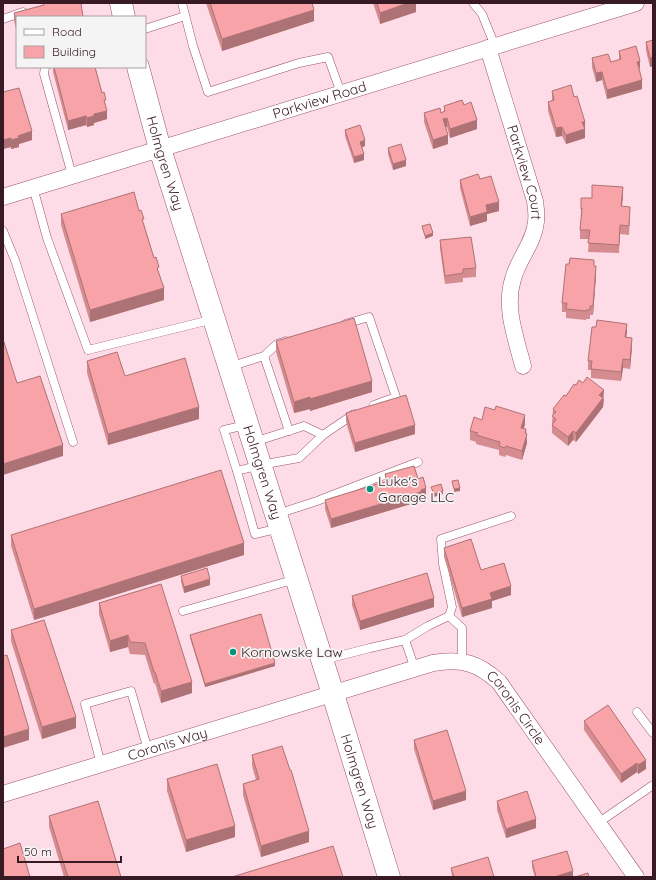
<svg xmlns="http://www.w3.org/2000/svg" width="656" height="880" viewBox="0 0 656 880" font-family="Quicksand,sans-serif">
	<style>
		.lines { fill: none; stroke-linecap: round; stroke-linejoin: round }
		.lane-casing { stroke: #9a536e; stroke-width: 9 }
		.street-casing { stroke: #9a536e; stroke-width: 17 }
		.secondary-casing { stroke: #9a536e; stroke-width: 23 }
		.lane { stroke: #fff; stroke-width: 8 }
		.street { stroke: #fff; stroke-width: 16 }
		.secondary { stroke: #fff; stroke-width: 22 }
		.wall { fill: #d48c90 }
		.shaded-wall { fill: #ad7275 }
		.building { fill: #f7a3a7; stroke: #ad7275 }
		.poi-dot { fill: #06917b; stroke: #f4f4f4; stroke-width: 1.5 }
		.labels { text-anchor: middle; stroke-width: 3.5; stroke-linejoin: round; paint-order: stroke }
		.street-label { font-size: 14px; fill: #381a25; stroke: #f4f4f4 }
		.poi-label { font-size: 14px; fill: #381a25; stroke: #f4f4f4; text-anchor: start }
	</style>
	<rect width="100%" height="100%" fill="#fedce7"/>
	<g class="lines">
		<defs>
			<g id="lane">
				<polyline points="182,3 193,46 208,92 299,63 328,57 341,93"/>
				<polyline points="473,3 482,14 495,46"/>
				<polyline points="3,19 23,12"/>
				<polyline points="145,29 185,16"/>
				<polyline points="45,67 44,74 72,175"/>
				<polyline points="33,187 47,238 88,350 214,319"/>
				<polyline points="3,231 15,260 73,442"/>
				<polyline points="345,324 369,317 396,397 374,405"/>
				<polyline points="264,356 277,344 286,341"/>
				<polyline points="229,367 264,356 289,431"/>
				<polyline points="323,435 354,414"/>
				<polyline points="254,442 304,426 323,435 299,458 260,465 237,471 255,534 280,528"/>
				<polyline points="237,471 224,430 246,425"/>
				<polyline points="277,514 317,501 418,462"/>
				<polyline points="183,611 296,579"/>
				<polyline points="449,616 462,628 462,661"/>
				<polyline points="405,640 415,669"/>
				<polyline points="323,660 370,648 405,640 428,626 449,616 452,607 443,564 441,539 511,516"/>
				<polyline points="637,712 653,733"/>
				<polyline points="101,764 85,704 131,691 148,750"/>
				<polyline points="598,823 653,785"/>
			</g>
			<g id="street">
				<path id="s1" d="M488 48 535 201C536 208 537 215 536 222 534 243 518 259 513 279 504 308 516 338 523 366"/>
				<path id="s2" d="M3 197 636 3"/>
				<path id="s3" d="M3 794 433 663C462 658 478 663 499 682L636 877"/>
			</g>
			<g id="secondary">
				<polyline points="121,3 124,17"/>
				<path id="s4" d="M138 67 160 149 333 694 389 877"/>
			</g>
		</defs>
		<use href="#lane" class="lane-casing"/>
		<use href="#street" class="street-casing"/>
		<use href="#secondary" class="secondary-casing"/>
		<use href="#lane" class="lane"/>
		<use href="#street" class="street"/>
		<use href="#secondary" class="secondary"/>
	</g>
	<g class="wall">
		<polygon points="43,3 79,3 17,17 17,33 14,21 14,13 43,5"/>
		<polygon points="206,3 312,3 314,21 222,51"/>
		<polygon points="373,3 416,3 416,12 380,24"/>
		<polygon points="653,40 653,66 650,67 646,51 646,42"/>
		<polygon points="619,51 640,70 642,89 607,99 602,80 596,82 592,67 592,58 611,62 619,60"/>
		<polygon points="53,67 95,67 106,107 107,119 94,123 94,125 87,127 86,125 68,130 53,72"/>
		<polygon points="552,91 574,97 585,122 585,138 566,144 562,136 556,137 548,111 548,102 552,101"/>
		<polygon points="3,92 32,140 19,144 19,147 11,149 11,147 3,149"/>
		<polygon points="464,105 477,129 450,138 447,127 446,127 448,144 433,149 424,122 424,113 441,113 444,112 444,106"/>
		<polygon points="345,130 365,146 362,147 364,160 354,163 345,136"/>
		<polygon points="388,148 406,166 393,170 388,154"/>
		<polygon points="480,179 499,211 487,214 487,221 470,226 460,188 460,180"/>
		<polygon points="623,195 622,206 630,216 629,235 620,234 619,253 588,252 589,239 580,239 580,230 582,217 581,217 581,198 592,198"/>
		<polygon points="61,214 144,225 159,273 164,300 90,322 61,225"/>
		<polygon points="440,240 476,268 476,277 463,278 463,282 445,284 440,248"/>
		<polygon points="569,264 594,266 596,275 593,315 590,315 590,319 586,319 586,320 566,318 566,312 562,312 562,303"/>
		<polygon points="627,332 626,337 632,347 630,369 623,368 621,381 591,378 591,370 588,370 588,361"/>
		<polygon points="276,341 372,392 310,411 310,409 294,413 276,352"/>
		<polygon points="87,361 125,376 199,419 108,445 87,373"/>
		<polygon points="576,385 604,399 603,407 576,442 573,440 568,446 552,433 552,424 553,409"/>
		<polygon points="346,413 415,434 355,452 346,422"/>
		<polygon points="482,420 525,424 524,428 526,434 527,443 522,460 506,455 505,457 499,455 499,450 476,444 476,442 470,440 470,431"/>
		<polygon points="385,474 418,479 426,497 421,498 421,501 331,528 325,509 325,500 385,482"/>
		<polygon points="11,535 244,555 34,620 11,546"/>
		<polygon points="444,548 481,570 511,595 492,601 492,608 462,617 444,557"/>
		<polygon points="181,576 210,585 184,593 181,582"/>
		<polygon points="161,584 192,693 161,703 155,683 154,684 145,655 130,654 128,647 110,652 99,614 99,603"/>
		<polygon points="352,596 434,607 360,630 352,605"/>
		<polygon points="11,630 76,728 42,739 11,641"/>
		<polygon points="190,635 275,666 205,687 190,638"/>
		<polygon points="584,721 646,769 638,774 637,772 621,783 584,730"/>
		<polygon points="414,740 466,800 433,810 414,749"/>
		<polygon points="252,755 290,770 309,842 261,857 243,795 243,784 256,780 252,766"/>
		<polygon points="167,779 235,837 186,852 167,791"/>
		<polygon points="497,801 536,828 506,838 497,810"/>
		<polygon points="49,816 121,877 64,877 49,827"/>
		<polygon points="532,861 573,877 535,877 532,867"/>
		<polygon points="451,868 494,877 452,877"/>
	</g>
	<g class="shaded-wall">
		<polygon points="408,3 416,3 416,12 380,24 380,13"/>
		<polygon points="314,10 314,21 222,51 222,39"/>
		<polygon points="653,57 653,66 650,67 650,58"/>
		<polygon points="640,61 640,70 637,62"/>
		<polygon points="602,72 602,80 596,82 596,73"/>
		<polygon points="642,80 642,89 607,99 607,90"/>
		<polygon points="107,111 107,119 94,123 94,125 87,127 87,118 94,114"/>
		<polygon points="86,116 86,125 68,130 68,121"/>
		<polygon points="447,118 447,127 443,128 443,119"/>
		<polygon points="477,120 477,129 450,138 450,129"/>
		<polygon points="582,122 585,122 585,138 566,144 566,135"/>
		<polygon points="562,127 562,136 556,137 556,128"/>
		<polygon points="32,131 32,140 19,144 19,147 11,149 11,140 18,136"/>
		<polygon points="448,135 448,144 433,149 433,140"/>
		<polygon points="11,138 11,147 3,149 3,140"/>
		<polygon points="365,140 365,146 360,148 360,142"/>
		<polygon points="364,154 364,160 354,163 354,157"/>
		<polygon points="406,160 406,166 393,170 393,164"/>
		<polygon points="623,187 623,195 621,215 621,206"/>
		<polygon points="499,202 499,211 487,214 487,221 470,226 470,217 486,205"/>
		<polygon points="433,233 433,236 425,239 425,236"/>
		<polygon points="596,266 596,275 593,315 593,306"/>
		<polygon points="164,288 164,300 90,322 90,310"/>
		<polygon points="627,324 627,332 625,346 625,337"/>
		<polygon points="632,338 632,347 630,369 630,360"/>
		<polygon points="623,359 623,368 621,381 621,372"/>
		<polygon points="372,381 372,392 310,411 310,399"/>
		<polygon points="604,390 603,407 576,442 576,433 599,395"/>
		<polygon points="310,397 310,409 294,413 294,402"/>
		<polygon points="199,407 199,419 108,445 108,434"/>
		<polygon points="525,415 525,424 521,437 521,428"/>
		<polygon points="415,425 415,434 355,452 355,443"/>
		<polygon points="526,429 527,443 522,460 522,451"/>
		<polygon points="573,431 573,440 568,446 568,437"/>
		<polygon points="63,445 63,456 3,475 3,464"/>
		<polygon points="426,488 426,497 421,498 421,501 331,528 331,519"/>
		<polygon points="460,488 460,491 454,492 454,489"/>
		<polygon points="443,491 443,494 434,497 434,494"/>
		<polygon points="244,543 244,555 34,620 34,609"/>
		<polygon points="210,579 210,585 184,593 184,587"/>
		<polygon points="511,586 511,595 492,601 492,608 462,617 462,608 490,593"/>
		<polygon points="434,598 434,607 360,630 360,621"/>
		<polygon points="128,635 128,647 110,652 110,641"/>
		<polygon points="275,663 275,666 205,687 205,684"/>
		<polygon points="192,682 192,693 161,703 161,691"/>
		<polygon points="76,717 76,728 42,739 42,727"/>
		<polygon points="29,729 29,740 3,748 3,737"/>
		<polygon points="646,760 646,769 638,774 638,765"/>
		<polygon points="637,763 637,772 621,783 621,774"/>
		<polygon points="466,791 466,800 433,810 433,801"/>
		<polygon points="536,819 536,828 506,838 506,829"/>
		<polygon points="235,826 235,837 186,852 186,840"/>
		<polygon points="309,831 309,842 261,857 261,846"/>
		<polygon points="573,871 573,877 554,877"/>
	</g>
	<g class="building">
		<polygon points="43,3 81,3 83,17 17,17 17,24 14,13 44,5"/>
		<polygon points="210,3 312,3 314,10 222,39"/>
		<polygon points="377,3 408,3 380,13"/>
		<polygon points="653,40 653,57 650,58 646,42"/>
		<polygon points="636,46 640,61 637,62 642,80 607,90 602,72 596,73 592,58 608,54 611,62 621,59 619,51"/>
		<polygon points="54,67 95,67 102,93 104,92 106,100 104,100 107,111 94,114 94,116 87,118 86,116 68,121"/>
		<polygon points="571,85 574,97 577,96 585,122 582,122 585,129 566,135 562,127 556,128 548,102 554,100 552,91"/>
		<polygon points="19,88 32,131 18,136 19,138 11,140 11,138 3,140 3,92"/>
		<polygon points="462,100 464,105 471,102 477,120 450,129 447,118 443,119 448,135 433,140 424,113 440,108 441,113 445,111 444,106"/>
		<polygon points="360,125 365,140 360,142 364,154 354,157 345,130"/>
		<polygon points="401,144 406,160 393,164 388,148"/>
		<polygon points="478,174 480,179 491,176 499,202 486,205 487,210 487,212 470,217 460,180"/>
		<polygon points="592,185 623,187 621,206 630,207 629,226 620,225 619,245 588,243 590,230 580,230 582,208 581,209 581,198 592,198"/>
		<polygon points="134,192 139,211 141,210 144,219 142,219 154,258 156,257 159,267 157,268 164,288 90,310 61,214"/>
		<polygon points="430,224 433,233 425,236 422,226"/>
		<polygon points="471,237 476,268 463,269 463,273 445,276 440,240"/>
		<polygon points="570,258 594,260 594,266 596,266 593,306 590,306 590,310 586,310 586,311 566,309 567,303 562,303 566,264 569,264"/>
		<polygon points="354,318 372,381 310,399 310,397 294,402 276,341"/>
		<polygon points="597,320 627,324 625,337 632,338 630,360 623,359 621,372 591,369 592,361 588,361 592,327 596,327"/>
		<polygon points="3,339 17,383 40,376 63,445 3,464"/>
		<polygon points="117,352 125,376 185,358 199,407 108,434 87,361"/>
		<polygon points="587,377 604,390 599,395 603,398 576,433 573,431 568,437 552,425 556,419 552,416 556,412 553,409 564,395 566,396 574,384 576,385 579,380 583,383"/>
		<polygon points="406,395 415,425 355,443 346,413"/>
		<polygon points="496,406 525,415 521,428 526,429 525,433 527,434 522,451 506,446 505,448 499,446 500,442 476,435 478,433 470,431 474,417 482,420 485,407 495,410"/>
		<polygon points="414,466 418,479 423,477 426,488 421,490 421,492 331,519 325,500 387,481 385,474"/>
		<polygon points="221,470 244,543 34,609 11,535"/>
		<polygon points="458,480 460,488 454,489 452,481"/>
		<polygon points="441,484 443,491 434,494 431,487"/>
		<polygon points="471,539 481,570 504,563 511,586 490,593 492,599 462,608 444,548"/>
		<polygon points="207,568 210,579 184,587 181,576"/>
		<polygon points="427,573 434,598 360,621 352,596"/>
		<polygon points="161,584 192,682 161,691 155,672 154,672 145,643 130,642 128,635 110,641 99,603"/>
		<polygon points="261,614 275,663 205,684 190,635"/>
		<polygon points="44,620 76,717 42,727 11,630"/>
		<polygon points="7,655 29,729 3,737 3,656"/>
		<polygon points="608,705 646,760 638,765 637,763 621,774 584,721"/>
		<polygon points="447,730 466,791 433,801 414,740"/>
		<polygon points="282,746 290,770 291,770 309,831 261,846 243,784 259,779 252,755"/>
		<polygon points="217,764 235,826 186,840 167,779"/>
		<polygon points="527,791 536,819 506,829 497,801"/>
		<polygon points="98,801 121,877 68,877 49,816"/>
		<polygon points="20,843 30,877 3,877 3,849"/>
		<polygon points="333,846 343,877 232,877"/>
		<polygon points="567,851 573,871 554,877 536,877 532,861"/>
		<polygon points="488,857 494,877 454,877 451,868"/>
		<polygon points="588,873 589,877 575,877"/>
	</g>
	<g class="poi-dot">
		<circle cx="370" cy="489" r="4"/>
		<circle cx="233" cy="652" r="4"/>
	</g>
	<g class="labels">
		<g class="street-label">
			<text dy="5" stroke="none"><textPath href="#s2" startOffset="331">Parkview Road</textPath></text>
			<text dy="5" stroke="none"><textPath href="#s4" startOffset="100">Holmgren Way</textPath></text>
			<text dy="5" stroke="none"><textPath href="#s1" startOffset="130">Parkview Court</textPath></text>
			<text dy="5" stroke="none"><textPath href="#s4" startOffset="424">Holmgren Way</textPath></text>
			<text dy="5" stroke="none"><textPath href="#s3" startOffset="552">Coronis Circle</textPath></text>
			<text dy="5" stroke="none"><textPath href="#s3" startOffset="172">Coronis Way</textPath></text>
			<text dy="5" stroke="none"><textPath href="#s4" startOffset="748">Holmgren Way</textPath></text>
		</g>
		<g class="poi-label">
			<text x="378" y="486">Luke's<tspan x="378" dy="16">Garage LLC</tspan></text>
			<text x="241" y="657">Kornowske Law</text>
		</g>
	</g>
	<rect width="656" height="880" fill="none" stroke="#381a25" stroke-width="8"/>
	<rect x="16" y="16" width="130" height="52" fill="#f4f4f4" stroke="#a99da1"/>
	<rect x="24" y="29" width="20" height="6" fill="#ffffff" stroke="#a99da1"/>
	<text x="52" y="36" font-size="12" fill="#381a25">Road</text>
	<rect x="24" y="46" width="20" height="12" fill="#f7a3a7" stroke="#a99da1"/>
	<text x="52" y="56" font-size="12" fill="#381a25">Building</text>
	<path d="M18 856v6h103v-6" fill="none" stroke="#381a25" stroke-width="2"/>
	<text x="24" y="856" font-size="12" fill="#381a25" stroke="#f4f4f4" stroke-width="3" paint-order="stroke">50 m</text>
</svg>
